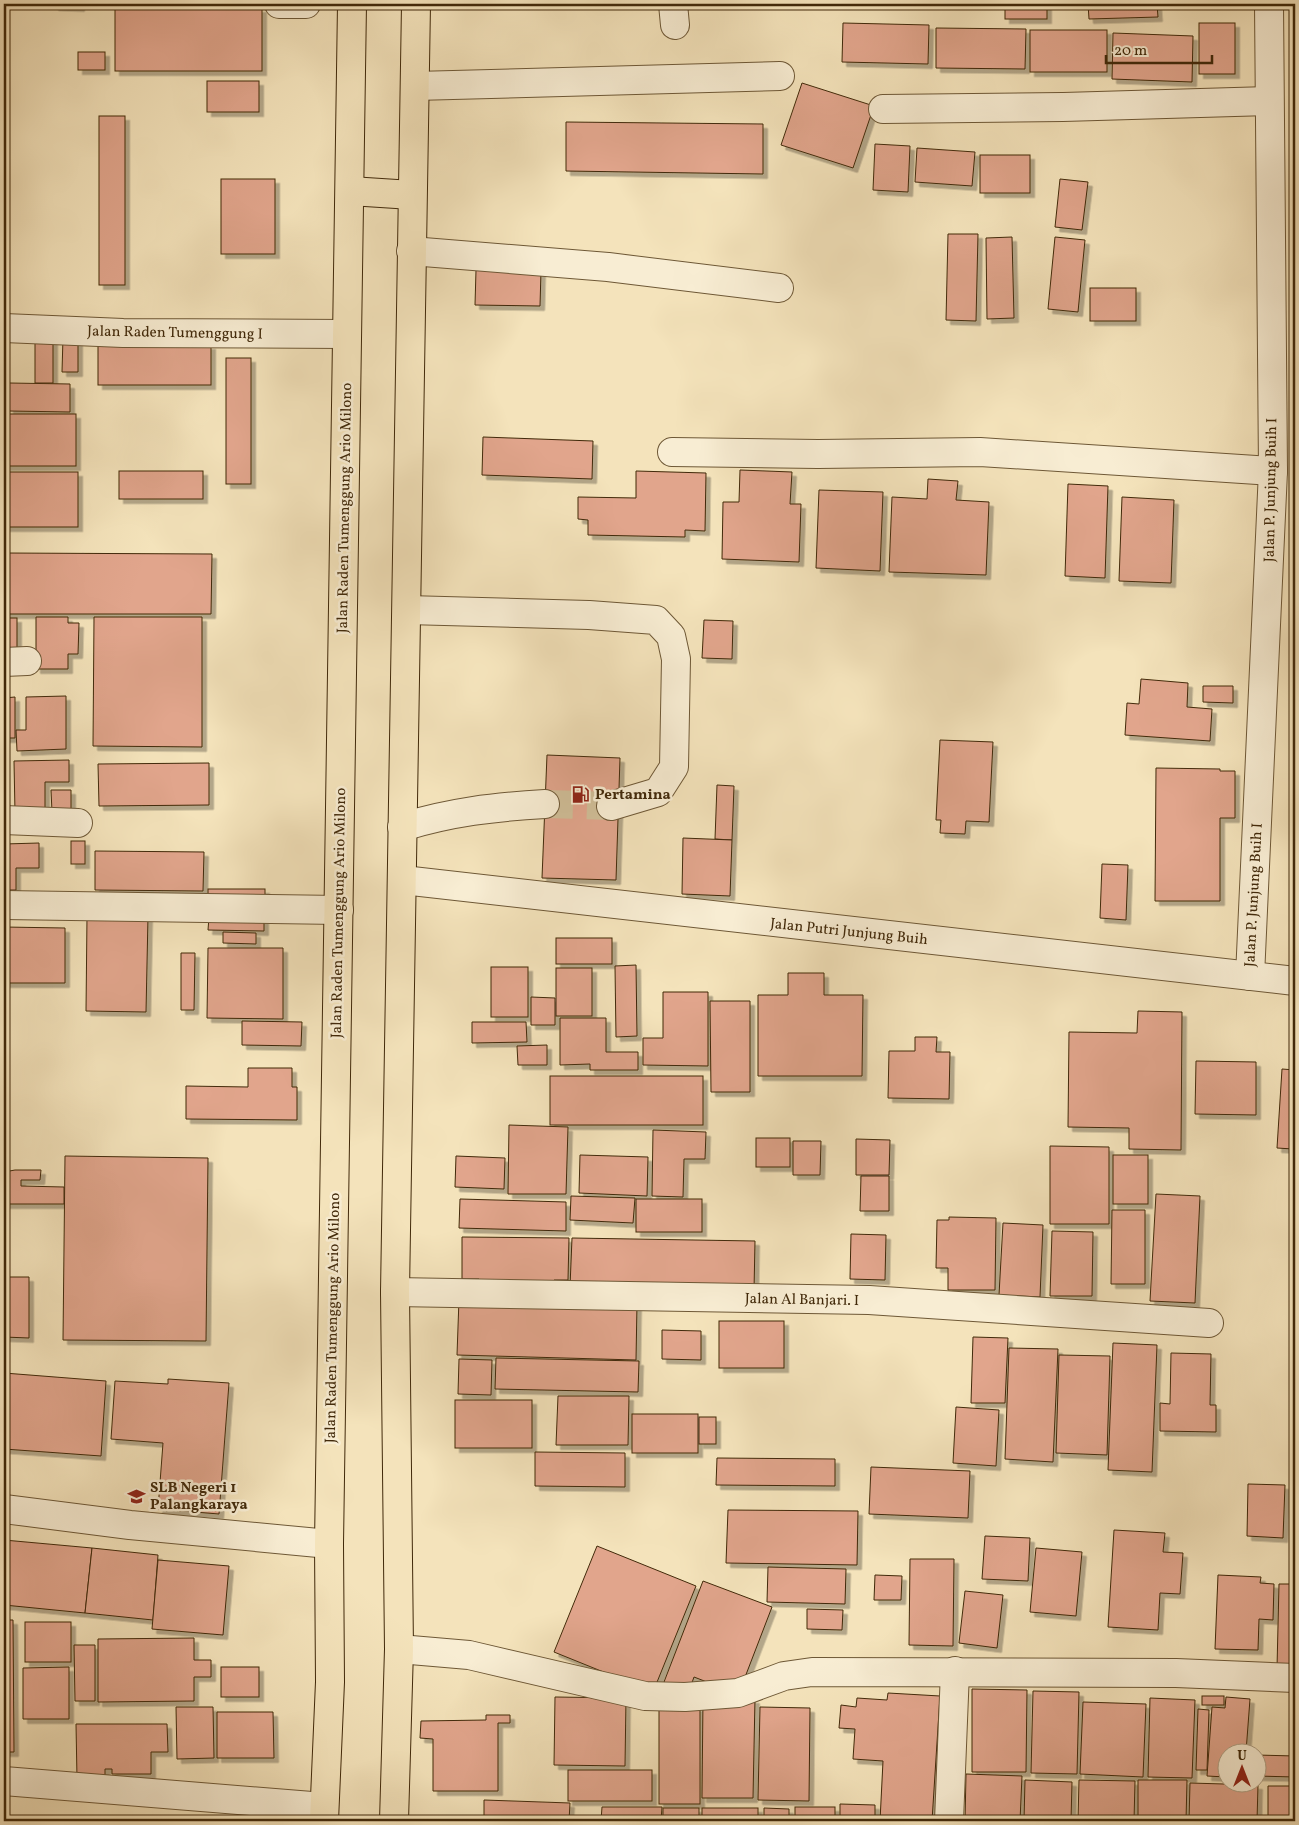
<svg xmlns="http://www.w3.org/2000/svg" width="1299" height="1825" viewBox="0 0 1299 1825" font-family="Vollkorn,serif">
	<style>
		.building { fill: #e1a58c; stroke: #41290a; filter: url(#shadow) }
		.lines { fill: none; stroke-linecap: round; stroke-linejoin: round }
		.minor-tunnel { stroke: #d0be98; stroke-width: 28; stroke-dasharray: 28 14; stroke-linecap: butt }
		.minor-casing { stroke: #6e5836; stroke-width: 30 }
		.highway-casing { stroke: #41290a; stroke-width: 30 }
		.minor { stroke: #f8edd3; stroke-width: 28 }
		.highway { stroke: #f4e3bb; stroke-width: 28 }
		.labels { text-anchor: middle; stroke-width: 5; stroke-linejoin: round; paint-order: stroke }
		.street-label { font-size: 15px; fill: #41290a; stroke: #f8edd3 }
		.poi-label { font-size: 15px; font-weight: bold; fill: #41290a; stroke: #f8edd3; text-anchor: start }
	</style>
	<defs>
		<filter id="shadow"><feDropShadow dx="4.5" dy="4.5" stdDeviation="0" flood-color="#0004"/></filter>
	</defs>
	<rect width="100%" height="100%" fill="#f4e3bb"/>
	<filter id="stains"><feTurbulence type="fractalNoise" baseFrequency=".004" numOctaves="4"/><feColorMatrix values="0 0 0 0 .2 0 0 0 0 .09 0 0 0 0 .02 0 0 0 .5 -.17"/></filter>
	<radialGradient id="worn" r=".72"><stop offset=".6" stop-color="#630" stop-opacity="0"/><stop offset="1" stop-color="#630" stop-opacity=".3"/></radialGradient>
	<g class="building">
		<polygon points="54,4 80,4 80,7 54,6"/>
		<rect x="1005" y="4" width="42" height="15"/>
		<polygon points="1088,4 1157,4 1158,17 1089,19"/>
		<rect x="115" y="8" width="147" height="63"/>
		<polygon points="843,23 929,25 928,64 842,62"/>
		<rect x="1199" y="23" width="36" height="51"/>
		<polygon points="936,28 1026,29 1025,69 936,68"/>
		<rect x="1030" y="30" width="77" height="42"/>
		<polygon points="1113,33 1193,36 1192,82 1112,79"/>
		<rect x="78" y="52" width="27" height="18"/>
		<rect x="207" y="81" width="52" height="31"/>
		<polygon points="802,83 874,106 853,168 781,145"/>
		<rect x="99" y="116" width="26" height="169"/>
		<polygon points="566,122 763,124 763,174 566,171"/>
		<polygon points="875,144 910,146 908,192 873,190"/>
		<polygon points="917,148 975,152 972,186 915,182"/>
		<rect x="980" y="155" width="50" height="38"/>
		<rect x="221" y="179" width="54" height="75"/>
		<polygon points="1060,179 1088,182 1082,230 1055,227"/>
		<polygon points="948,234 978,234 976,321 946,320"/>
		<polygon points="1012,237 1014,318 987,319 986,238"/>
		<polygon points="1055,237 1085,240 1078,312 1048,309"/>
		<polygon points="476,270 541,271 540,306 475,305"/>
		<rect x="1090" y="288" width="46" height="33"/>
		<rect x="35" y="333" width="18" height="50"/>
		<polygon points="63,337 78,337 78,372 62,372"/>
		<rect x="98" y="345" width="113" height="40"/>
		<rect x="226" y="358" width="25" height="126"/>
		<polygon points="9,383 70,384 70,412 9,411"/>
		<rect x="4" y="414" width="72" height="52"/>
		<polygon points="483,437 593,441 592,479 482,475"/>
		<polygon points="740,470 792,472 790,504 801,504 799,562 722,559 723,502 739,502"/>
		<rect x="119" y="471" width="84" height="28"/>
		<polygon points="636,471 706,473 705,531 685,530 685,537 588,535 588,520 578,519 578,497 636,498"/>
		<rect x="4" y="472" width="74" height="55"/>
		<polygon points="928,479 958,481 956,500 989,502 986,575 889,572 892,497 927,499"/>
		<polygon points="1068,484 1108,486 1105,578 1065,576"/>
		<polygon points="819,490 883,492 880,571 816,568"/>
		<polygon points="1122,497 1174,500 1171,583 1119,581"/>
		<polygon points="4,553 212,554 211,614 4,614"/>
		<polygon points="36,617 68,617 68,623 79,623 78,654 68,654 68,669 36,669"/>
		<polygon points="94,617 202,617 202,747 93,746"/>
		<rect x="4" y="618" width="13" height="31"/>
		<polygon points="704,620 733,621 732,659 702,658"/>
		<polygon points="1141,679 1188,683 1187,707 1212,709 1210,741 1125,735 1127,703 1139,704"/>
		<polygon points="1203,686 1233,686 1233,703 1203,702"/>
		<polygon points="66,696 66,749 17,751 16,730 26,730 26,697"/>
		<polygon points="15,697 15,738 4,738 4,698"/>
		<polygon points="940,740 993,742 989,822 966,821 965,834 940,833 941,820 936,820"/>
		<polygon points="547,755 620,758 616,880 542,878"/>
		<polygon points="69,760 69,782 45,782 45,813 15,813 14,761"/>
		<polygon points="209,763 209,805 99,806 98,764"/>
		<polygon points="1156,768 1220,769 1220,771 1235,771 1235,818 1220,818 1220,901 1155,901"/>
		<polygon points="717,785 734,786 732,840 715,839"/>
		<polygon points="51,790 71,790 71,811 52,812"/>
		<polygon points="683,838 732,840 730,896 682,894"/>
		<rect x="71" y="841" width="14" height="23"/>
		<polygon points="39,843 39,868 16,868 16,890 4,890 4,844"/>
		<polygon points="95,851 204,852 203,891 95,890"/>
		<polygon points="1102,864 1128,865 1126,920 1100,918"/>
		<rect x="208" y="889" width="57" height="12"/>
		<polygon points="87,916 148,916 146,1012 86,1011"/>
		<polygon points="209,917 264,918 264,931 208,930"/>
		<polygon points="4,927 65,928 65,983 4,983"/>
		<polygon points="223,932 256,933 256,944 223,943"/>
		<rect x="556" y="938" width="56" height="26"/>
		<polygon points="208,948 283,948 283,1019 207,1018"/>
		<polygon points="181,953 195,953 194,1010 181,1010"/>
		<polygon points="636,965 637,1036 616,1037 615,966"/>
		<rect x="491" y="967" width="37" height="50"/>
		<rect x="556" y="968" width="36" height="48"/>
		<polygon points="788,973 824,973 824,995 863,995 862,1076 758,1076 758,995 788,995"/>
		<polygon points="663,992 708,992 708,1066 643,1065 643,1038 663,1038"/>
		<polygon points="531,997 555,998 555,1025 531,1025"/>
		<polygon points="710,1001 750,1001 750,1092 711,1092"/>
		<polygon points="1138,1011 1182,1012 1181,1150 1129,1149 1129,1128 1068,1127 1069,1032 1137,1033"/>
		<polygon points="560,1018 606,1018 606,1052 638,1052 638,1070 590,1070 590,1064 560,1065"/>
		<polygon points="242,1021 302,1022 301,1046 242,1045"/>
		<polygon points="472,1022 526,1022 527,1042 472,1043"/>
		<polygon points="915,1037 937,1037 936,1052 950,1052 949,1099 888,1098 889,1051 915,1051"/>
		<polygon points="547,1045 547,1065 518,1065 517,1046"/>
		<polygon points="1196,1061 1256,1062 1256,1115 1195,1114"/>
		<polygon points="248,1068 292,1068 292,1087 297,1087 297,1120 186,1119 186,1086 248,1087"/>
		<polygon points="1282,1069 1295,1070 1295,1153 1293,1153 1293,1149 1277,1148"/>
		<rect x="550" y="1076" width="153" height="49"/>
		<polygon points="509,1125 568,1127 566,1194 508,1194"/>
		<polygon points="653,1130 706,1132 705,1159 684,1159 683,1197 652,1196"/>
		<rect x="756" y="1138" width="34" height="29"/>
		<polygon points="856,1139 890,1140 889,1175 856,1175"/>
		<polygon points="793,1141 821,1141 820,1175 793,1175"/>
		<polygon points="1050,1146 1109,1147 1109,1224 1050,1224"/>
		<polygon points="580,1155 648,1157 647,1196 579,1193"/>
		<rect x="1113" y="1155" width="35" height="49"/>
		<polygon points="65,1156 208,1158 206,1341 63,1340"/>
		<polygon points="456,1156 505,1158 504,1189 455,1187"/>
		<polygon points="15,1170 41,1170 40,1180 21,1180 21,1186 64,1187 64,1204 4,1204 4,1172"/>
		<polygon points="861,1176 889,1176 889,1211 860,1211"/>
		<polygon points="1156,1194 1200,1196 1195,1303 1150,1301"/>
		<polygon points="571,1196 635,1198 633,1223 570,1220"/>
		<polygon points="460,1199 566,1202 566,1231 459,1228"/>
		<rect x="636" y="1199" width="66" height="33"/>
		<polygon points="1112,1210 1145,1210 1145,1284 1111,1284"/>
		<polygon points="949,1217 996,1218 995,1290 948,1290 948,1268 936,1268 937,1220 949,1220"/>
		<polygon points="1003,1223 1043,1225 1040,1297 999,1295"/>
		<polygon points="1052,1231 1093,1232 1092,1296 1050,1296"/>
		<polygon points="851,1234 886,1235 885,1280 850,1279"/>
		<polygon points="462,1237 569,1238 568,1280 554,1280 554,1289 479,1288 479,1279 462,1279"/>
		<polygon points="572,1238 755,1241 754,1291 570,1287"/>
		<polygon points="4,1277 29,1277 29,1338 4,1337"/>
		<polygon points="459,1299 637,1304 636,1360 457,1355"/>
		<rect x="719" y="1321" width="65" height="47"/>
		<polygon points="662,1330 701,1331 701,1360 662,1359"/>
		<polygon points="973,1337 1008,1338 1005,1403 971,1403"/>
		<polygon points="1113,1343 1157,1345 1152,1472 1108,1470"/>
		<polygon points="1009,1348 1058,1349 1053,1462 1005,1459"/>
		<polygon points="1171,1353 1211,1354 1210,1405 1216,1405 1216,1432 1160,1431 1160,1403 1170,1404"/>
		<polygon points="1059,1355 1110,1356 1107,1455 1056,1453"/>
		<polygon points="496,1358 639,1361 638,1392 495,1389"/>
		<polygon points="459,1359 492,1360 491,1395 458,1394"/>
		<polygon points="4,1373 106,1381 101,1456 4,1449"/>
		<polygon points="168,1379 229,1383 219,1514 158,1509 163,1443 111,1439 115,1381 168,1384"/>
		<polygon points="558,1396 629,1396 628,1445 556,1445"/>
		<rect x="455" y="1400" width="77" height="48"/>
		<polygon points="956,1407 999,1410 996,1466 953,1463"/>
		<rect x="632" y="1414" width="66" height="39"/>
		<rect x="699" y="1417" width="17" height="27"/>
		<polygon points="535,1452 625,1453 625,1487 535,1486"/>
		<polygon points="717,1458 835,1459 835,1486 716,1485"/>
		<polygon points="871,1467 970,1471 968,1518 869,1514"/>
		<polygon points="1248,1484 1285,1485 1283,1538 1247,1536"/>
		<polygon points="728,1510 858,1511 857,1565 726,1563"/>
		<polygon points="1114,1530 1165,1533 1163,1552 1183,1553 1180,1594 1160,1593 1158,1630 1108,1627"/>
		<polygon points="985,1536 1030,1538 1028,1581 982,1579"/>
		<polygon points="4,1540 92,1548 85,1613 4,1605"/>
		<polygon points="597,1546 696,1586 653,1692 554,1652"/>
		<polygon points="92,1548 158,1555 153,1620 85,1613"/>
		<polygon points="1036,1548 1082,1552 1076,1616 1030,1612"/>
		<polygon points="910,1559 954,1559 953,1646 909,1645"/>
		<polygon points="158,1560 229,1566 223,1635 152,1629"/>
		<polygon points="768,1567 846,1569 845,1604 767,1602"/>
		<polygon points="875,1575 902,1576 901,1600 874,1600"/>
		<polygon points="1218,1575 1261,1577 1260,1583 1274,1584 1273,1620 1259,1619 1258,1650 1215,1649"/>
		<polygon points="703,1581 772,1607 742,1685 728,1680 725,1689 694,1677 689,1691 664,1682"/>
		<polygon points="1279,1584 1295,1584 1295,1668 1277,1668"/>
		<polygon points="965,1591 1003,1595 997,1648 959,1643"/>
		<polygon points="807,1609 843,1610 842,1630 807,1629"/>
		<polygon points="4,1620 13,1620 14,1752 4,1752"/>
		<rect x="25" y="1622" width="46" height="40"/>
		<polygon points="194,1638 194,1660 211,1660 211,1677 194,1677 194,1701 98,1702 98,1639"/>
		<polygon points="74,1645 95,1645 95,1701 75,1701"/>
		<polygon points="69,1667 69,1719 23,1719 23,1668"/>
		<rect x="221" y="1667" width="38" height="30"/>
		<polygon points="972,1689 1027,1690 1026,1772 972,1772"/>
		<polygon points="1033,1691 1079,1692 1077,1774 1031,1773"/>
		<polygon points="888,1693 940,1696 932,1821 880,1821 883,1761 853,1759 855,1729 839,1728 841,1705 856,1707 857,1698 887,1700"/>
		<rect x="1202" y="1696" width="22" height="9"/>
		<polygon points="555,1697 626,1698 625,1766 554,1765"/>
		<polygon points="1226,1697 1250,1699 1246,1752 1226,1752 1226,1777 1207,1776 1212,1707 1225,1708"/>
		<polygon points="703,1698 755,1699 753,1798 702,1798"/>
		<polygon points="1150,1698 1195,1700 1192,1778 1148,1777"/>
		<polygon points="1083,1702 1146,1704 1143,1777 1080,1774"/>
		<polygon points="176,1707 213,1707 214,1758 177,1759"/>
		<rect x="659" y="1707" width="41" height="97"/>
		<polygon points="760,1707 810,1708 809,1801 758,1800"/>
		<polygon points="1198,1709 1209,1710 1207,1770 1196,1770"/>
		<polygon points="217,1712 273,1712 274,1758 217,1758"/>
		<polygon points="486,1715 510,1715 510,1723 498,1723 498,1791 433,1791 433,1739 420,1738 421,1721 486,1720"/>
		<polygon points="76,1724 167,1724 168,1752 151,1752 151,1774 112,1774 112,1769 105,1769 105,1778 77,1779"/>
		<polygon points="1256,1755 1295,1756 1295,1777 1256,1776"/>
		<rect x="568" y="1770" width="84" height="31"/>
		<polygon points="966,1774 1022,1776 1020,1821 965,1821"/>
		<polygon points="1025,1780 1072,1782 1071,1821 1024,1821"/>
		<polygon points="1079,1780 1135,1781 1134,1821 1078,1821"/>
		<polygon points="1138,1780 1187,1780 1186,1821 1138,1821"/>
		<polygon points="1190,1783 1258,1785 1257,1821 1189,1821"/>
		<polygon points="1268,1786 1295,1786 1295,1821 1268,1819"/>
		<polygon points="484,1800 570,1803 569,1821 484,1821"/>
		<polygon points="840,1804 875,1805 875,1821 840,1820"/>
		<polygon points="602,1807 662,1807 661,1821 601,1821"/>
		<rect x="795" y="1807" width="40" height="14"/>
		<rect x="663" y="1808" width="36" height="13"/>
		<rect x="702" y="1808" width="56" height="13"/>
		<polygon points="764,1808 789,1809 789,1821 764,1821"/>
	</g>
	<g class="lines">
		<polyline class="minor-tunnel" points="545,804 611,806"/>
		<defs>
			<g id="minor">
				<polyline points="279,4 306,4"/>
				<polyline points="673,4 675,25"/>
				<polyline points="415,86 780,76"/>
				<polyline points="883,109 1063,107 1269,101"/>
				<polyline points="411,251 608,267 779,288"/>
				<polyline points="4,328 123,333 346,334"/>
				<polyline points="672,452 818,454 980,452 1273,471"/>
				<polyline points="407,610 589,615 656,620 671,636 676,659 674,767 658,792 611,806"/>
				<polyline points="4,662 27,661"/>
				<polyline points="4,820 78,823"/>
				<path d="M402 827C451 812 494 807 545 804"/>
				<polyline points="403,880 1295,981"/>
				<polyline points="4,905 339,910"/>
				<polyline points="1250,976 1273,471 1269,4"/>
				<polyline points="395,1292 869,1300 1209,1323"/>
				<polyline points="4,1509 130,1525 329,1544"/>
				<polyline points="399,1649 469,1655 645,1696 685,1697 738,1693 784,1676 812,1672 1176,1673 1295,1678"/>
				<polyline points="4,1781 324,1807"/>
				<polyline points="949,1821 955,1671"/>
			</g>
			<g id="highway">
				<polyline points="350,191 412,195"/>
				<polyline points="324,1821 330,1682 329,1544 352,4"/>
				<polyline points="394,1821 399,1649 395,1292 416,4"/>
			</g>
		</defs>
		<use href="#minor" class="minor-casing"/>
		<use href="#highway" class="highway-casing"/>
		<use href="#minor" class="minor"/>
		<use href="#highway" class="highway"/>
	</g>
	<defs>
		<symbol id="fuel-bare" viewBox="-9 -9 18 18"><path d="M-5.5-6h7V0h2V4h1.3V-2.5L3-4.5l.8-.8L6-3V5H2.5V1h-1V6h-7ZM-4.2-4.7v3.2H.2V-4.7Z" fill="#8f2418" stroke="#f8edd3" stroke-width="2.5" paint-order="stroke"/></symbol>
		<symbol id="school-bare" viewBox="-9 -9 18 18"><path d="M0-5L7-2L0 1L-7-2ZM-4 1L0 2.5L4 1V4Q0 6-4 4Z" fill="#8f2418" stroke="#f8edd3" stroke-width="2.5" paint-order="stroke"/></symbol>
	</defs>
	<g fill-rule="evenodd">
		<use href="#fuel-bare" x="568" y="782" width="25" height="25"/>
		<use href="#school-bare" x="124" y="1484" width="25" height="25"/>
	</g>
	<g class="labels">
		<g class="street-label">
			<text transform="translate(175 332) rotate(1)" y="5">Jalan Raden Tumenggung I</text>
			<text transform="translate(1270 490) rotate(-89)" y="5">Jalan P. Junjung Buih I</text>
			<text transform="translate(344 508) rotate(-89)" y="5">Jalan Raden Tumenggung Ario Milono</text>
			<text transform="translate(1253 895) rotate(-87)" y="5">Jalan P. Junjung Buih I</text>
			<text transform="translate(338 913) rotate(-89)" y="5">Jalan Raden Tumenggung Ario Milono</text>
			<text transform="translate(849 931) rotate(6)" y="5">Jalan Putri Junjung Buih</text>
			<text transform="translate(802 1299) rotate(1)" y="5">Jalan Al Banjari. I</text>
			<text transform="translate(332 1318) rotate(-89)" y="5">Jalan Raden Tumenggung Ario Milono</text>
		</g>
		<g class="poi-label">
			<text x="595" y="799">Pertamina</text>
			<text x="150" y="1492">SLB Negeri 1<tspan x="150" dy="17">Palangkaraya</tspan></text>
		</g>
	</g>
	<rect width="1299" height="1825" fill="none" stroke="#f4e3bb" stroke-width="20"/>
	<rect x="5" y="5" width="1289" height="1815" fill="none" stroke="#41290a" stroke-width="2.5"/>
	<rect x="10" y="10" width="1279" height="1805" fill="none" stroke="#41290a"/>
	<g transform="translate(1242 1768)"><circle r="24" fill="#f8edd3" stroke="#af9f83"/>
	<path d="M0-4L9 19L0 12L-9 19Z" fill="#8f2418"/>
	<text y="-8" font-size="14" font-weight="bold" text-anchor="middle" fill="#41290a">U</text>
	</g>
	<path d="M1106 55v8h106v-8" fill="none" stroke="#41290a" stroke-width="2.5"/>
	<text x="1114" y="55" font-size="15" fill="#41290a" stroke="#f8edd3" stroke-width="4" paint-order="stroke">20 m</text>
	<rect width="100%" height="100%" filter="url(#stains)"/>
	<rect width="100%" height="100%" fill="url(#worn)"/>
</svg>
